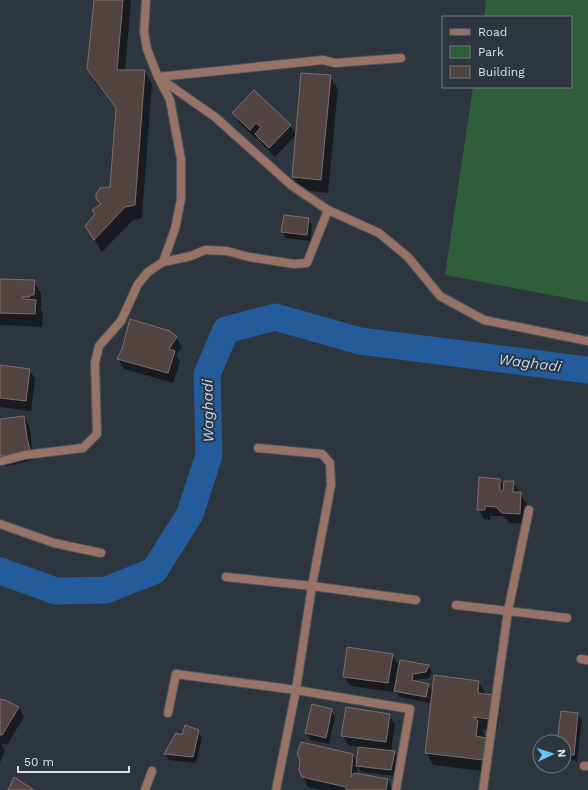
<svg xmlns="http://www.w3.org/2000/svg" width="588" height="790" viewBox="0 0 588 790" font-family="'Work Sans',sans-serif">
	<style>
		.green { fill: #2e5e3a }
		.shadow { fill: #0007 }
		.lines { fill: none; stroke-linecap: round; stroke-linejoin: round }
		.river { stroke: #245b9a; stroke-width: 27 }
		.building { fill: #524441; stroke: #7e6f6c }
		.minor-casing { stroke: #4c555c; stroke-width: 10 }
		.minor { stroke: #997266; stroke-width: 8 }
		.labels { text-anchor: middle; stroke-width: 4; stroke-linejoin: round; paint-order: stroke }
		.water-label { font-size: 15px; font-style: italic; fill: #b8d5f9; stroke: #2d363e }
	</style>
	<rect width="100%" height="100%" fill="#2d363e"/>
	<polygon class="green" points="486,0 588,0 588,302 445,275 473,87 571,87 571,17 484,17"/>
	<g class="shadow">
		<polygon points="95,0 131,0 125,71 145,71 152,84 142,218 133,220 102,252 86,226 96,215 101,206 97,199 110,188 117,110 95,82 88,69"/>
		<polygon points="302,74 330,76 338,89 328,193 301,190 293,177"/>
		<polygon points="234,113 290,125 296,135 275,157 262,144 258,137 256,139 239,123"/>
		<polygon points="309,219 312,226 310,241 286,238 282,232"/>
		<polygon points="0,280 34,281 41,294 41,308 40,308 43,314 42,327 0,325"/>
		<polygon points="176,337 182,347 176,355 180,362 173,383 124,369 118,359"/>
		<polygon points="0,366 30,370 35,379 31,411 0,407"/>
		<polygon points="24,417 30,427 32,449 35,459 14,465 4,466 0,459 0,420"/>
		<polygon points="500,480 505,488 513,482 526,503 525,524 509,523 503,516 490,516 490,520 484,519 478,509"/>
		<polygon points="392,655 398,664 396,676 428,666 432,672 429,678 416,680 416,682 428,684 433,692 479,682 486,695 493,696 500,709 497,731 482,729 485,735 484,738 493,751 490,772 433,765 426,752 431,697 398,691 398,693 430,698 430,703 399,697 394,689 393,692 350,686 344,676"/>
		<polygon points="0,700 19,707 24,717 7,745 1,743 5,750 0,763"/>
		<polygon points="312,706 331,710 335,717 329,744 310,740 306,733"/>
		<polygon points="578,714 582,720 577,761 564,759 564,742 558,742"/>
		<polygon points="389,715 395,725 391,751 394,752 398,758 395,776 361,772 358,767 357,774 388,780 393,790 322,790 308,787 303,777 353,755 357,763 359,747 348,745 342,735"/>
		<polygon points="198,731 202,738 196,763 169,760 165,754 183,736"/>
	</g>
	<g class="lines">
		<polyline class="river" points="0,571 56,591 106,590 154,571 190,514 209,455 207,374 226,330 275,317 360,341 588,370"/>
	</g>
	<g class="building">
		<polygon points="94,0 123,0 117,70 145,70 135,205 125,207 94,240 85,226 95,214 92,210 101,204 96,199 96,194 100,188 110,187 116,108 87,69"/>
		<polygon points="301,73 331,75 321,180 292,177"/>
		<polygon points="254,90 291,125 269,148 255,134 261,127 256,123 250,130 232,113"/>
		<polygon points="284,215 309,218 307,235 281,232"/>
		<polygon points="0,279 35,280 34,295 30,295 30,297 22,297 24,299 36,300 35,314 0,313"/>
		<polygon points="130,319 170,331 177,337 169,349 175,351 168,373 117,359 122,349"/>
		<polygon points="0,365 30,369 26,401 0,398"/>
		<polygon points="24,416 27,438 30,450 8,455 0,456 0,419"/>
		<polygon points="479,477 500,479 500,491 503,491 504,481 514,481 513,492 521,492 520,514 502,513 496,507 485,506 485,510 477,510"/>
		<polygon points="347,647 393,654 388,683 343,677"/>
		<polygon points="400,660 429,665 426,672 413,674 412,680 429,684 426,697 394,691"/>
		<polygon points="434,675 479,681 478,693 493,695 490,719 474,717 478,721 476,736 486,738 483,760 425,753"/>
		<polygon points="0,699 5,700 19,707 2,735 0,735"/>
		<polygon points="312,704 332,709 326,738 305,733"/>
		<polygon points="346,707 390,714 386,742 341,736"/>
		<polygon points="561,711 578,713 574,755 564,754 564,742 557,742"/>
		<polygon points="185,725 199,730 193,757 164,754 176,733 182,735"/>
		<polygon points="301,742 353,754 351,777 354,773 388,779 386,790 346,790 346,787 302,777 299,770 300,760 297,754"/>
		<polygon points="358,747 395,751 391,770 356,766"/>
		<polygon points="14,777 34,790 8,790"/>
	</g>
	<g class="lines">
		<defs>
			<g id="minor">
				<polyline points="146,0 144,32 147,49 158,77 215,117 291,185 328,210 379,233 408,257 440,296 484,320 588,341"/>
				<polyline points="163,262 175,229 181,199 181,159 170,100 158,77 323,60 335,63 401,58"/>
				<polyline points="2,461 25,455 83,448 97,434 95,363 99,346 121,321 138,284 148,272 163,262 191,256 205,250 227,251 249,257 294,264 307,263 328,210"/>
				<polyline points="0,524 54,543 101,553"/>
				<polyline points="226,577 312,586 331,485 330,463 322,454 258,448"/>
				<polyline points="456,605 567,618"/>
				<polyline points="581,659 588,660"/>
				<polyline points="168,713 176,674 296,690 276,790"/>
				<polyline points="584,766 588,766"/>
				<polyline points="145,790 152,771"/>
				<polyline points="396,790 410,709 296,690 312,586 416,600"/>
				<polyline points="483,790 508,611 529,510"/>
			</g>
		</defs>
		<use href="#minor" class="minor-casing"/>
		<use href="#minor" class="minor"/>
	</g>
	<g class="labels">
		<g class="water-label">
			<text transform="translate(530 363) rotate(7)" y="5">Waghadi</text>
			<text transform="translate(208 411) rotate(-91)" y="5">Waghadi</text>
		</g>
	</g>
	<rect x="442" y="16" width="130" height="72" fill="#2d363e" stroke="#727a81"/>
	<rect x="450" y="29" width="20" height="6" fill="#997266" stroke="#727a81"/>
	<text x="478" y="36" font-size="12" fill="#dae0e5">Road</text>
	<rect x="450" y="46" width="20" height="12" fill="#2e5e3a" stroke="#727a81"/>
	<text x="478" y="56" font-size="12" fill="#dae0e5">Park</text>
	<rect x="450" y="66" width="20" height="12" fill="#524441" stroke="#727a81"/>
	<text x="478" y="76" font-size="12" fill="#dae0e5">Building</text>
	<g transform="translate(552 754) rotate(86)"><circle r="19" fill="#2d363e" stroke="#727a81"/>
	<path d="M0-3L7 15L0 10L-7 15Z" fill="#65c5ef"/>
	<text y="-6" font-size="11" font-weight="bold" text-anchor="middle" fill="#dae0e5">N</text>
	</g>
	<path d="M18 766v6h111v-6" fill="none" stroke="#dae0e5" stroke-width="2"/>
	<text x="24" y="766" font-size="12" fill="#dae0e5" stroke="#2d363e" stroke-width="3" paint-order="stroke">50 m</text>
</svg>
